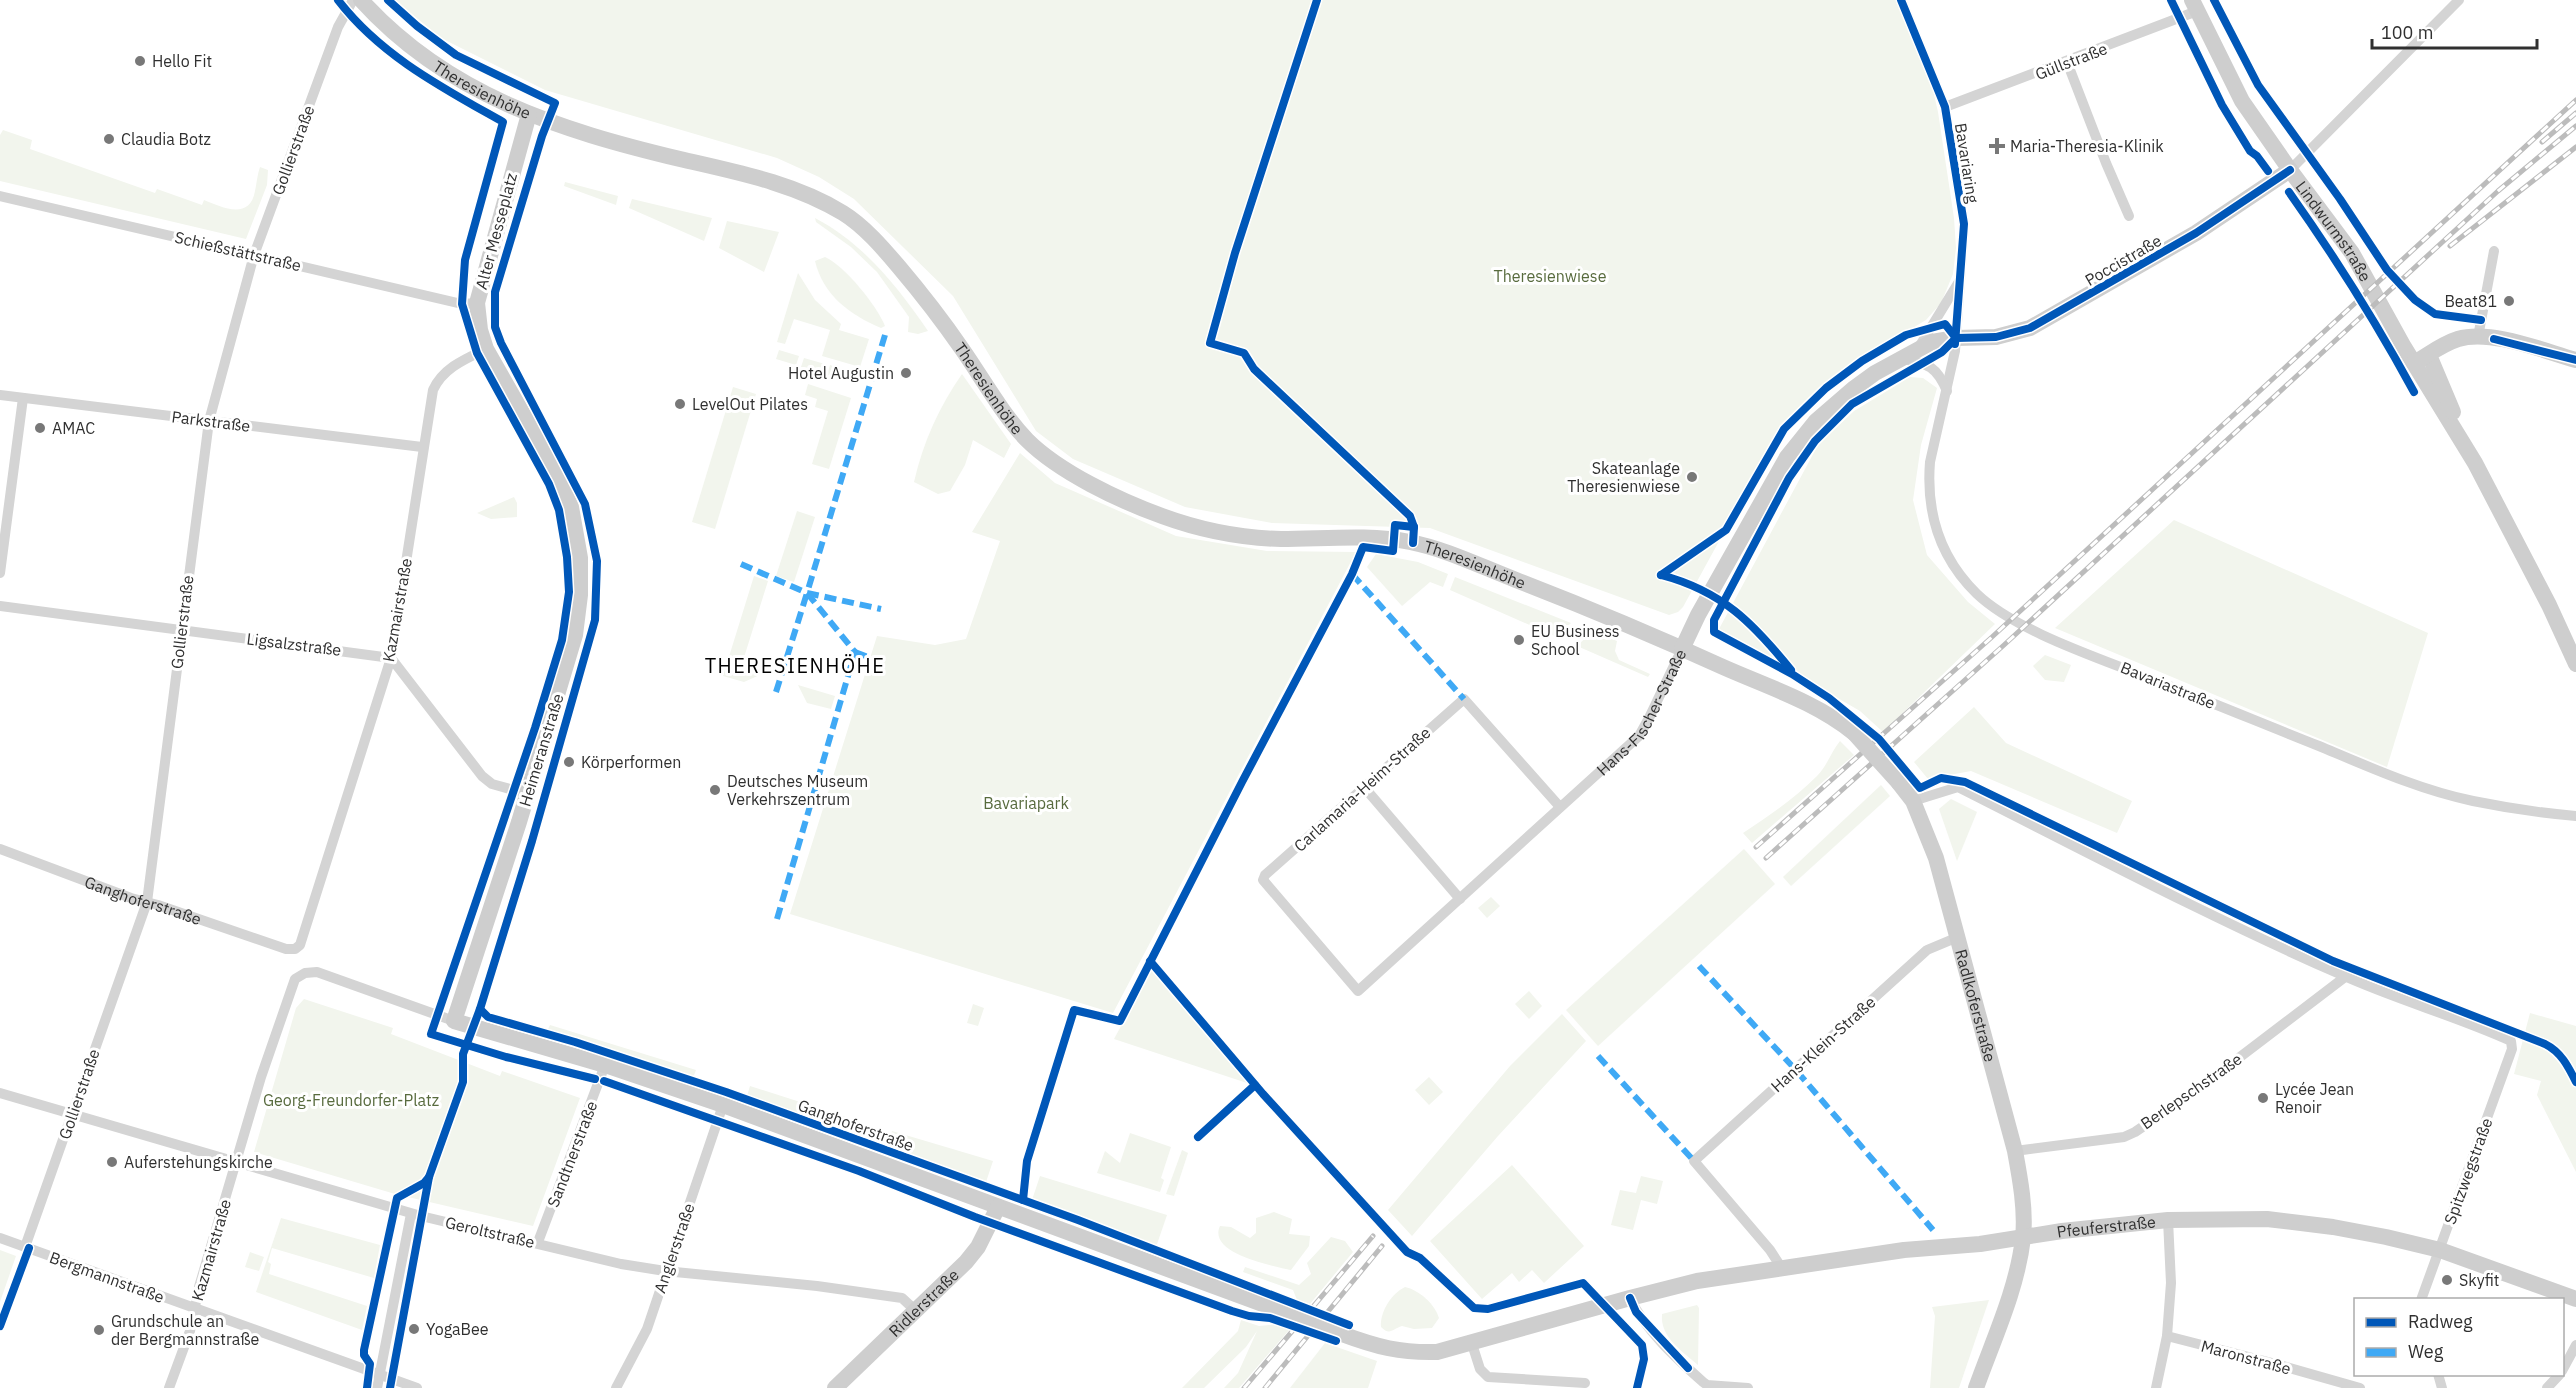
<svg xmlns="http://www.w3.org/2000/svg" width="2576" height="1388" viewBox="0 0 2576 1388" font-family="'IBM Plex Sans',sans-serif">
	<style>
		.green { fill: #f2f5ed }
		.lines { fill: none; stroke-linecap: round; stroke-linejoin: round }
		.street { stroke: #d4d4d4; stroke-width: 10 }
		.secondary { stroke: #cecece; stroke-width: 16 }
		.rail-casing { stroke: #bcbcbc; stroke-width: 5 }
		.rail { stroke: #fff; stroke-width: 3; stroke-dasharray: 9; stroke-linecap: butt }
		.secondary-bridge { stroke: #cecece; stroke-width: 16 }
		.quiet { stroke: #3fa9f5; stroke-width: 6; stroke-dasharray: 12 6; stroke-linecap: butt }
		.cycleway-casing { stroke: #fff; stroke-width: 11 }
		.cycleway { stroke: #0057b8; stroke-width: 8 }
		.poi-dot { fill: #787878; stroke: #fff; stroke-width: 2 }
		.labels { text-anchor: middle; stroke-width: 6; stroke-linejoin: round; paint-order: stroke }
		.poi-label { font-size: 16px; fill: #303030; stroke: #fff; text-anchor: start }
		.street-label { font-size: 16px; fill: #303030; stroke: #fff }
		.park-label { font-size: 16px; fill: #586b3e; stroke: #fff }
		.quarter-label { font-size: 20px; letter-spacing: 1.5px; fill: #000; stroke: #fff }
	</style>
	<rect width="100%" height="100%" fill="#fff"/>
	<g class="green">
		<polygon points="395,0 1896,0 1933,90 1938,112 1954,218 1956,248 1953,274 1941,303 1926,320 1861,359 1825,387 1776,437 1683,607 1678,612 1669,615 1430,528 1272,523 1185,507 1073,459 1036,431 953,296 854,199 819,177 777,158 545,90 441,38"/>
		<path d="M3 130 32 140 30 149 155 193 157 189 202 205 204 200C221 207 250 221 255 191 257 182 257 176 260 167L268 170 267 185 246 239 0 181V135Z"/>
		<polygon points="565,182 618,196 616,205 564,186"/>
		<polygon points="632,199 712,218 704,241 629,208"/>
		<path d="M815 218C863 243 898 287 928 331L918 334 908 332 909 317 877 272 851 247 816 222Z"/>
		<polygon points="727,221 779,232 764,272 719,248"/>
		<path d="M825 257C845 266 877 306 885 326L881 328C850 315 823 295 815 261Z"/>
		<polygon points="798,273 815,300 841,324 839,330 869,339 860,367 822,356 830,330 794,319 785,344 777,342"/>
		<polygon points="779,350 799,356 796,365 776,359"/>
		<polygon points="804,358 825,364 822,373 801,367"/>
		<polygon points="830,365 858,374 855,384 827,375"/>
		<path d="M962 374 1011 444 1004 458 973 440 965 465 950 491 938 494 914 482C923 442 939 407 962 374Z"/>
		<polygon points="1910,377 1923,378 1937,388 1921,445 1913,500 1927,555 1968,602 1995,624 1883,732 1860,711 1719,629 1818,445 1854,411"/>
		<polygon points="808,384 851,398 829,469 812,464 828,411 815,407 817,399 805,395"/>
		<polygon points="733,387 756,394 715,529 692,522"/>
		<polygon points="1020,453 1055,483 1176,536 1267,551 1356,552 1113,1013 790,914 877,636 935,645 966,639 1000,541 972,532"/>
		<polygon points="514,497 517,503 517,517 491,519 477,513"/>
		<polygon points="797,511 815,517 794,582 776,576"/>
		<polygon points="2174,520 2428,633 2387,767 2055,628"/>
		<polygon points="1376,554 1418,562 1448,574 1443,587 1430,582 1402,606 1367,567"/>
		<polygon points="754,576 768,581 741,667 762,674 744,682 723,676"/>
		<polygon points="1455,577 1571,623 1557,637 1450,590"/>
		<polygon points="1593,631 1617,641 1615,651 1619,660 1650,674 1648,677 1577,646"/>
		<polygon points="2045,655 2071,665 2064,682 2045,680 2033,666"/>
		<polygon points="798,685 835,696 831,709 807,703"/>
		<polygon points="1974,707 2006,743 2132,801 2117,833 1971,771 1928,779 1914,762"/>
		<path d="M1840 741 1854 755 1752 843 1743 833C1769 816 1795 798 1817 776 1827 766 1831 752 1840 741Z"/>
		<polygon points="1881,785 1890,796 1791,886 1783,877"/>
		<polygon points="1951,799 1977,812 1957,861 1939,809"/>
		<polygon points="1744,849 1775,884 1598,1046 1566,1010"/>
		<polygon points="1491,897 1500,906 1487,918 1478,908"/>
		<polygon points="1152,969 1250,1084 1114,1039"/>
		<polygon points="1529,991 1542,1006 1529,1019 1515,1004"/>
		<polygon points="304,999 393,1028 391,1034 500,1076 502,1071 580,1098 533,1226 395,1194 254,1152 296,1008"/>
		<polygon points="973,1004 984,1008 978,1026 967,1023"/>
		<polygon points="2530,1013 2576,1026 2576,1172 2537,1095 2541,1081 2514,1074"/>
		<polygon points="1562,1014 1586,1041 1498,1136 1412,1236 1388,1210 1510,1066"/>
		<polygon points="550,1025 696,1070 693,1078 548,1029"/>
		<polygon points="1429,1077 1443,1092 1429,1105 1415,1090"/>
		<polygon points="750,1086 853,1119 848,1132 747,1096"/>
		<polygon points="892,1131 993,1161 986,1182 887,1146"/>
		<polygon points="1130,1133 1171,1147 1161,1178 1164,1180 1160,1192 1097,1173 1105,1151 1120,1163"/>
		<polygon points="1182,1150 1188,1153 1174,1196 1166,1194"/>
		<polygon points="1512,1165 1584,1246 1544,1283 1532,1270 1519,1282 1512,1273 1482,1299 1430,1241"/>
		<polygon points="1040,1176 1167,1215 1156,1247 1032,1200"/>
		<polygon points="1641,1176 1663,1181 1657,1204 1641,1200 1633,1230 1611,1225 1620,1190 1636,1193"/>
		<path d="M1274 1212 1292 1219 1289 1234 1310 1236 1309 1246 1291 1270C1274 1266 1207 1254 1220 1226L1231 1227 1250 1238 1256 1233V1218Z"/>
		<polygon points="281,1218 380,1245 374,1278 272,1248 268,1262 271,1264 269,1274 367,1306 362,1330 256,1292"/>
		<polygon points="1331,1237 1345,1241 1353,1252 1310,1304 1297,1300 1293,1290 1243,1272 1245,1267 1299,1285 1311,1274 1307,1263"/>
		<polygon points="0,1250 16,1256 0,1302"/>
		<polygon points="250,1252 264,1257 259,1271 245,1267"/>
		<path d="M1405 1287C1419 1290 1435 1304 1439 1318L1432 1328 1414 1329 1402 1326C1392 1329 1390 1336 1381 1327 1380 1312 1391 1294 1405 1287Z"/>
		<polygon points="1989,1300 1959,1388 1930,1388 1935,1316 1932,1307"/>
		<path d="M1697 1305 1699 1308 1698 1365C1681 1350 1660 1337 1662 1314Z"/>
		<polygon points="1241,1320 1259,1326 1278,1324 1290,1329 1239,1388 1224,1388 1238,1373 1257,1331 1246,1347 1204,1388 1182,1388 1238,1331"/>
		<polygon points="1325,1343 1377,1361 1368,1388 1290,1388"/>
	</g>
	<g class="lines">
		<g class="street">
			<path d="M1901 0 1945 107 1964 224 1955 351 1930 462C1926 512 1940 558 1977 594 2018 633 2106 660 2159 682 2213 703 2266 725 2319 746 2369 767 2420 790 2473 801 2507 808 2541 813 2576 816"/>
			<polyline points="2067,62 2106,163 2129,216"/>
			<polyline points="1945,107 2197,11"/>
			<polyline points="2290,170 2459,0"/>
			<polyline points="0,196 462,304 477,303"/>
			<polyline points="2478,337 2494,251"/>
			<polyline points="1919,347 1960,280"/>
			<path d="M1903 359C1928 363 1937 367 1947 391"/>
			<polyline points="0,395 422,447"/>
			<polyline points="0,573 23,398"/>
			<polyline points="0,606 391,658 482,776 492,784 528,794"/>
			<polyline points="1364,787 1460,899"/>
			<path d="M1913 801 1958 787C2085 851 2211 918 2342 975 2397 1000 2456 1016 2511 1041L2512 1049 2421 1300"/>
			<path id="s1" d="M1560 807 1464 699 1265 875 1263 880 1358 991 1639 736 1649 718 1682 649"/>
			<path id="s2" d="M0 849 131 898 158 905 286 949H295L300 945 391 658 433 390C443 368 465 359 486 349"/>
			<polyline points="0,1093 421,1216 621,1264 665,1271 817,1286 902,1298 916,1311"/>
			<polyline points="2015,1151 2124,1137 2135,1132 2198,1089 2345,977"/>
			<polyline points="0,1238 417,1388"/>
			<polyline points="538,1242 605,1065"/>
			<polyline points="25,1247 147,902 209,421 254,255 338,27 353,0"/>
			<polyline points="1781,1267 1770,1250 1694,1161 1927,950 1958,937"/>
			<path d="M1630 1298C1645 1330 1676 1358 1703 1382L1707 1385 1748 1388"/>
			<polyline points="2167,1336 2272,1363 2360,1388"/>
			<polyline points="1472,1344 1480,1369 1488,1377 1585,1383"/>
			<polyline points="2562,1371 2576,1345"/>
			<polyline points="2438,1374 2442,1388"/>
			<polyline points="169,1388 190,1331 199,1287 261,1077 295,979 305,973 317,972 454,1021"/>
			<polyline points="377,1388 411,1214"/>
			<polyline points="616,1388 647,1329 723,1105"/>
			<polyline points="2156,1388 2167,1336 2171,1283 2168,1220"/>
			<polyline points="2547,1388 2560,1374"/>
		</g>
		<g class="secondary">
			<path id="s3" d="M361 0C447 95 559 130 680 159 736 172 794 183 843 213 864 226 883 248 899 267 921 293 942 320 962 349 983 379 1002 414 1027 440 1059 472 1120 501 1162 516 1200 530 1241 538 1281 539 1324 539 1368 534 1410 542 1446 549 1482 567 1516 580 1586 607 1655 636 1723 667 1768 687 1816 702 1854 733"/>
			<path id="s4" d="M2192 0 2242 101 2290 170 2352 253 2404 347 2475 463 2549 605 2576 664"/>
			<polyline points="529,114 477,303 480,330 486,349 557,474 571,507 580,558 580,595 575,635 519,822 454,1021 605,1065 723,1105 1287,1313"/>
			<polyline points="2429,355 2453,412"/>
			<path d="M2414 363C2428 355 2442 344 2458 339 2491 329 2544 351 2576 360"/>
			<polyline points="1682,649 1698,615 1787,457 1816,421 1853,389 1875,373 1932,342 1956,338 1996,337 2030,328 2196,233 2290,170"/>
			<path id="s5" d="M1899 783 1913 801 1936 858 2015 1151C2020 1178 2026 1210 2023 1238 2017 1290 1993 1340 1976 1388"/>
			<path id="s6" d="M1342 1334C1377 1347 1400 1353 1437 1352L1630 1298 1697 1281 1904 1250 1980 1244 2062 1231 2168 1220 2267 1219 2333 1227 2386 1237 2440 1250 2576 1299"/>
			<path id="s7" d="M835 1388 966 1262 978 1247 998 1207"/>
		</g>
		<defs>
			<g id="rail">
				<polyline points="2542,142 2576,113"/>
				<polyline points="2450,246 2576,147"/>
				<polyline points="1756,847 1992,637 2576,100"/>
				<polyline points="1766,858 2004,645 2498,191 2576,126"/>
				<polyline points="1244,1388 1373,1236"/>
				<polyline points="1265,1388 1382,1246"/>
			</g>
		</defs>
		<use href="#rail" class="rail-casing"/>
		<use href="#rail" class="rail"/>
		<g class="secondary-bridge">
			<polyline points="1854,733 1899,783"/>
			<polyline points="1287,1313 1342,1334"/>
		</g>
		<g class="quiet">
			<polyline points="741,564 807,593 881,609"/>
			<polyline points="1352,574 1464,699"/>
			<polyline points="855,652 868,657"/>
			<polyline points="776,692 807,593"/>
			<polyline points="777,919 855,652 807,593 885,335"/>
			<polyline points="1699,966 1795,1069 1933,1230"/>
			<polyline points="1598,1056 1694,1161"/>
		</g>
		<defs>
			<g id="cycleway">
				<path d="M338 0C381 56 443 88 503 122L465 260 462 304 477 353 549 484 559 510 567 557 569 592 562 640 535 728 431 1034 506 1057 595 1079"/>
				<polyline points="388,0 417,26 456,55 555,103 542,136 495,292 495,327 501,343 585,504 597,561 595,620 532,841 480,1009 463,1054 463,1082 429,1177 390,1388"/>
				<polyline points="1317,0 1235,253 1210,343 1244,353 1254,369 1410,516 1414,527 1413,543"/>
				<polyline points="1901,0 1945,107 1964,224 1955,344"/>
				<polyline points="2171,0 2222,105 2250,151 2257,156 2268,171"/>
				<polyline points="2214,0 2258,85 2340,199 2387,270 2415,300 2435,314 2481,320"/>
				<path d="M2289 192C2335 257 2376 322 2414 392"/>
				<path d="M1956 338 1942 352 1852 404 1815 441 1789 478 1714 620V632L1792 674 1829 698 1879 739 1920 788 1941 778 1965 782 2333 961 2545 1044C2561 1052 2568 1066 2576 1082"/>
				<polyline points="1956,338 1996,337 2030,328 2196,233 2290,170"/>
				<polyline points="2494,339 2576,360"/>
				<polyline points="1661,575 1726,530 1784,429 1826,388 1862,361 1906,335 1945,324 1956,338"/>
				<path d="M1661 575C1722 591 1753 623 1791 670"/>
				<polyline points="1150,961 1263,1094 1407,1252 1420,1258 1474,1308 1488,1309 1583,1283 1642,1345 1644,1359 1637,1388"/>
				<polyline points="480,1009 488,1017 575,1042 726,1092 1078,1220 1349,1325"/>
				<polyline points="604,1081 859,1171 975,1217 1232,1311 1249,1316 1270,1318 1336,1341"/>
				<polyline points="1198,1137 1255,1085"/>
				<polyline points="1023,1200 1027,1161 1074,1010 1120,1021 1242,782 1352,574 1363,547 1393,551 1395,525 1414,527"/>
				<polyline points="1630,1298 1636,1312 1688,1368"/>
				<polyline points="0,1326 29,1248"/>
				<polyline points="367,1388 370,1364 364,1355 364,1350 397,1198 424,1183 429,1177"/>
			</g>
		</defs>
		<use href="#cycleway" class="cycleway-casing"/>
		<use href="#cycleway" class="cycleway"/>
	</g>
	<g class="poi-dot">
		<circle cx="140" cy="61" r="6"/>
		<circle cx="109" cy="139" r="6"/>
		<path d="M1994 137h6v6h6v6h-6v6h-6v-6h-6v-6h6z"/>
		<circle cx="2509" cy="301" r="6"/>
		<circle cx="906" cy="373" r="6"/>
		<circle cx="680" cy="404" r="6"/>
		<circle cx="40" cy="428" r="6"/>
		<circle cx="1692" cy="477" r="6"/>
		<circle cx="1519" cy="640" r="6"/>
		<circle cx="569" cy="762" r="6"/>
		<circle cx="715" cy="790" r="6"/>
		<circle cx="2263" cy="1098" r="6"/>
		<circle cx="112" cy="1162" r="6"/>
		<circle cx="2447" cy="1280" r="6"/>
		<circle cx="414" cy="1329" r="6"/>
		<circle cx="99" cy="1330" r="6"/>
	</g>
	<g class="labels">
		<g class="poi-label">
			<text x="152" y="67">Hello Fit</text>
			<text x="121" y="145">Claudia Botz</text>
			<text x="2010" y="152">Maria-Theresia-Klinik</text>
			<text x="2497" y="307" text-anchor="end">Beat81</text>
			<text x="894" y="379" text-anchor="end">Hotel Augustin</text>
			<text x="692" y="410">LevelOut Pilates</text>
			<text x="52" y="434">AMAC</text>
			<text x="1680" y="474" text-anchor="end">Skateanlage<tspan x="1680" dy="18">Theresienwiese</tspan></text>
			<text x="1531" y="637">EU Business<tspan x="1531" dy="18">School</tspan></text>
			<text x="581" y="768">Körperformen</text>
			<text x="727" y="787">Deutsches Museum<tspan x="727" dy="18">Verkehrszentrum</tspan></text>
			<text x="2275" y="1095">Lycée Jean<tspan x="2275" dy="18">Renoir</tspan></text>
			<text x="124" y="1168">Auferstehungskirche</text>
			<text x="2459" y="1286">Skyfit</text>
			<text x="111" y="1327">Grundschule an<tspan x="111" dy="18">der Bergmannstraße</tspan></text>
			<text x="426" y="1335">YogaBee</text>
		</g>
		<g class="street-label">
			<text transform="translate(2071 61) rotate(-21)" y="6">Güllstraße</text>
			<text dy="6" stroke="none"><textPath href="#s3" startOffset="152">Theresienhöhe</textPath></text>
			<text transform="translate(293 150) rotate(-70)" y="6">Gollierstraße</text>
			<text transform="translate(1967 163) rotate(81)" y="6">Bavariaring</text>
			<text transform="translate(496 231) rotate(-75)" y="6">Alter Messeplatz</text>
			<text dy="6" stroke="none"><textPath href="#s4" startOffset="272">Lindwurmstraße</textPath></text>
			<text transform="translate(238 251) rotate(13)" y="6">Schießstättstraße</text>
			<text transform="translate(2123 260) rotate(-30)" y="6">Poccistraße</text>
			<text dy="6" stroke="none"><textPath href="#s3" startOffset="764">Theresienhöhe</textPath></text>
			<text transform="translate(211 421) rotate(7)" y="6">Parkstraße</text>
			<text dy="6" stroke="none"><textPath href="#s3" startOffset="1304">Theresienhöhe</textPath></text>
			<text transform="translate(397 610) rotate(-80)" y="6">Kazmairstraße</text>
			<text transform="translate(182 622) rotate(-83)" y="6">Gollierstraße</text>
			<text transform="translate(294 644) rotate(7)" y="6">Ligsalzstraße</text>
			<text transform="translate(2168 685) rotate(22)" y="6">Bavariastraße</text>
			<text dy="6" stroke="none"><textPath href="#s1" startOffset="962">Hans-Fischer-Straße</textPath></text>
			<text transform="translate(541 750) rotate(-73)" y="6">Heimeranstraße</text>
			<text transform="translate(1362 789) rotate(-42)" y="6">Carlamaria-Heim-Straße</text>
			<text dy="6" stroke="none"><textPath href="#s2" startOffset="152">Ganghoferstraße</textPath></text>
			<text dy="6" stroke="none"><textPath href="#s5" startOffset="237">Radlkoferstraße</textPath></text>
			<text transform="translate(1823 1044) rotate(-42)" y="6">Hans-Klein-Straße</text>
			<text transform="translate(2191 1091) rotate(-35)" y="6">Berlepschstraße</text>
			<text transform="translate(79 1094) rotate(-71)" y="6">Gollierstraße</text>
			<text transform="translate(856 1125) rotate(20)" y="6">Ganghoferstraße</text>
			<text transform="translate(572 1154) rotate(-69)" y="6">Sandtnerstraße</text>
			<text transform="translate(2468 1171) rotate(-70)" y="6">Spitzwegstraße</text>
			<text dy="6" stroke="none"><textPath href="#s6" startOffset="780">Pfeuferstraße</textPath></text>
			<text transform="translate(490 1232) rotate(13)" y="6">Geroltstraße</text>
			<text transform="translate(674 1248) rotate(-71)" y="6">Anglerstraße</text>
			<text transform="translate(211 1250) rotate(-74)" y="6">Kazmairstraße</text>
			<text transform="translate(107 1277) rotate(20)" y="6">Bergmannstraße</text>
			<text dy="6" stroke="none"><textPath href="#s7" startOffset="123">Ridlerstraße</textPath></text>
			<text transform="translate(2246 1357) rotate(15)" y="6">Maronstraße</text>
		</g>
		<g class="park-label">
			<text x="1550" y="282">Theresienwiese</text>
			<text x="1026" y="809">Bavariapark</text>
			<text x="351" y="1106">Georg-Freundorfer-Platz</text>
		</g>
		<g class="quarter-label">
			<text x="795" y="673">THERESIENHÖHE</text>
		</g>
	</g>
	<rect x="2354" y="1298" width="210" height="78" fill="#ffffff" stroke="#acacac" stroke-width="1.5"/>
	<rect x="2366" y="1318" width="30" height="9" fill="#0057b8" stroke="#acacac" stroke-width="1.5"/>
	<text x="2408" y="1328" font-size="18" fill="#303030">Radweg</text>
	<rect x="2366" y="1348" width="30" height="9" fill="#3fa9f5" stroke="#acacac" stroke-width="1.5"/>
	<text x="2408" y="1358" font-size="18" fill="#303030">Weg</text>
	<path d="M2372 39v9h165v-9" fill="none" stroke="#303030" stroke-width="3"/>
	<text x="2381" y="39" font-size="18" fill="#303030" stroke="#ffffff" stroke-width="4.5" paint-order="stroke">100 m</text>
</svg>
